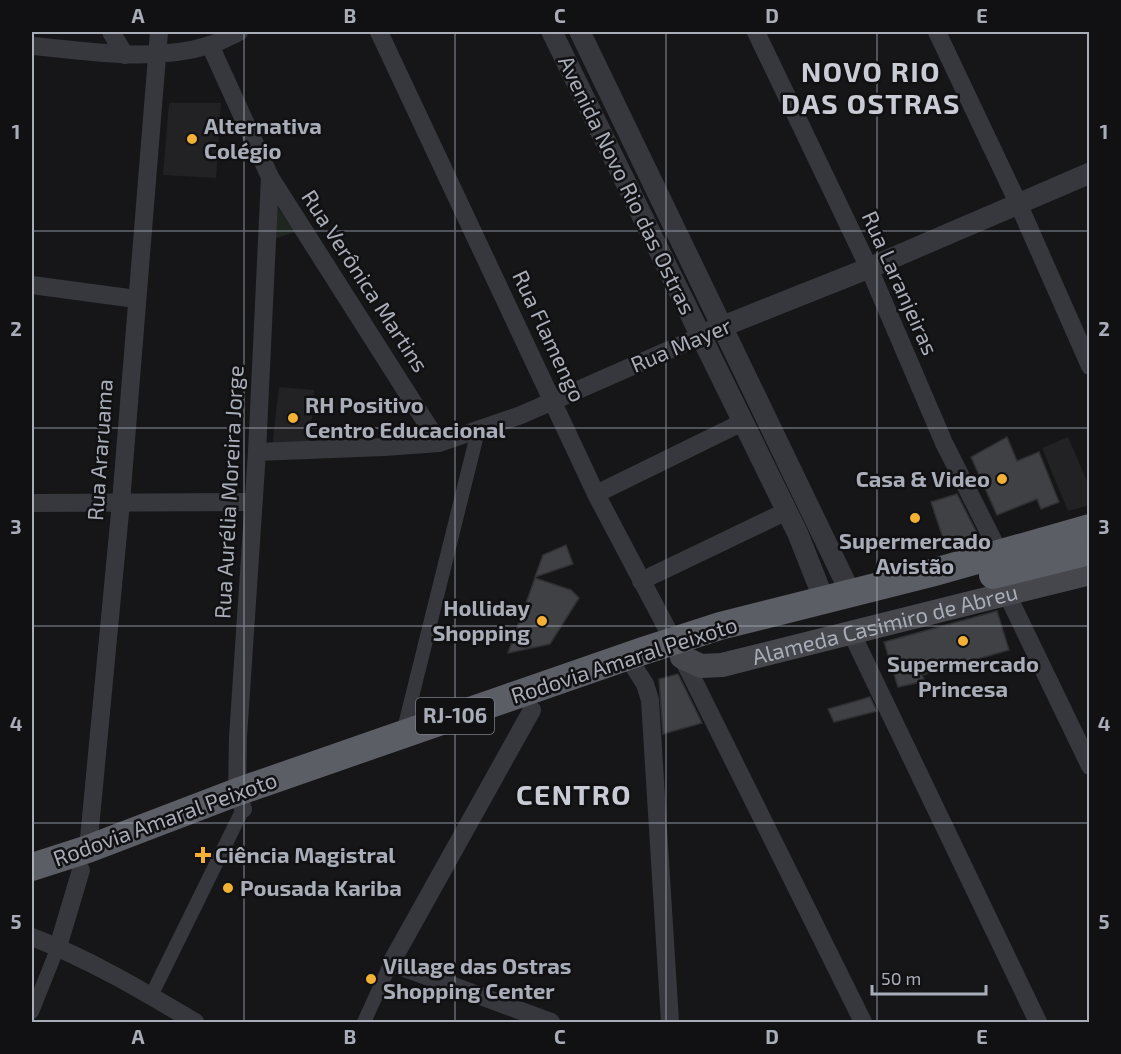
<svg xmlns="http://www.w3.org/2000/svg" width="1121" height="1054" viewBox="0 0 1121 1054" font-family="'Exo 2',sans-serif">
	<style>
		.built { fill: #222225 }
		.green { fill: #1e261f }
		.building { fill: #404145; stroke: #303034; stroke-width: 1.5 }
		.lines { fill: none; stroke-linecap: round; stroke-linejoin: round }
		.pedestrian { stroke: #37383d; stroke-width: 14 }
		.minor { stroke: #37383d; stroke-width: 18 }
		.tertiary { stroke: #37383d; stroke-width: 21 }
		.secondary { stroke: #45474d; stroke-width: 24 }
		.trunk { stroke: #5b5e65; stroke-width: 28 }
		.grid { fill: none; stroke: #a8adb8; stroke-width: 1.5; stroke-opacity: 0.55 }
		.poi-dot { fill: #f2b134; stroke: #111113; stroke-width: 2 }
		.labels { text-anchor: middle; stroke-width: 5; stroke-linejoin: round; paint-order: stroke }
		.shield { fill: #111113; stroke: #7b7e86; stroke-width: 1.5 }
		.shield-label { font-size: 21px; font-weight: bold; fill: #a8adb8 }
		.poi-label { font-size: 22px; font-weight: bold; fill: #a8adb8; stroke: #111113; text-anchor: start }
		.street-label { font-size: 22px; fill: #a8adb8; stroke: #111113 }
		.district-label { font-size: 28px; font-weight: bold; letter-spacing: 1.5px; fill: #c9ccd4; stroke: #111113 }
		.neatline { fill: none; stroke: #a8adb8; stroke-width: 2 }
		.grid-label { font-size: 20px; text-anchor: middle; font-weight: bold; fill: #a8adb8 }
	</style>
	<rect width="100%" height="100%" fill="#161618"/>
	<g class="built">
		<polygon points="169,103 221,103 216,178 163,175"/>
		<polygon points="279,387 314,390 310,446 272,448"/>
		<polygon points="1068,437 1089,486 1090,505 1068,511 1042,448"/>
	</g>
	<polygon class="green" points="277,207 295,232 274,239"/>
	<g class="building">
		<polygon points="1007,437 1017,461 1039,452 1059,502 1041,509 1037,499 997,515 971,457"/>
		<polygon points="957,494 978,535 945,544 931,502"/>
		<polygon points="566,545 573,564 535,577 543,555"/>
		<polygon points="535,578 571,590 579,598 550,644 508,653"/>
		<polygon points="997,611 1009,650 922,675 925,681 898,687 884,642"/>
		<polygon points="678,674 702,723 663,734 659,679"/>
		<polygon points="870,697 877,711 834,722 828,709"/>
	</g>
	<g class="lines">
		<g class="pedestrian">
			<polyline points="403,733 478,431"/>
			<polyline points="151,996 243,809"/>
			<polyline points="32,1012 58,947"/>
			<polyline points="364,1022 391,963"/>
		</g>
		<g class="minor">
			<polyline points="111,32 125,55"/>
			<polyline points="379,32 596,494 682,657 863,1022"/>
			<polyline points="756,32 869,268 944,443 1000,554"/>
			<polyline points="937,32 1018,203 1090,366"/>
			<polyline points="210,45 270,177 439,443"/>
			<path d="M32 46C91 51 152 63 210 45 220 42 230 36 239 32"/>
			<polyline points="32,285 136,299"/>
			<polyline points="257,452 384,447 439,443 521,415 701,336"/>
			<polyline points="596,494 743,422"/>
			<polyline points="32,503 253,502"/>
			<polyline points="641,581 787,511"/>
			<polyline points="1006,592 1090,766"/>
			<polyline points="851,632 1038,1022"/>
			<polyline points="627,656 645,684 650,700 670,1022"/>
			<polyline points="532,710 391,963 551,1022"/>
			<polyline points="243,809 237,792 238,737 257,452 270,177"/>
			<polyline points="88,849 121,502 159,32"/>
			<path d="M32 937C89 959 143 991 195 1022"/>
			<polyline points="58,947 81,870"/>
		</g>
		<g class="tertiary">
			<polyline points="552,32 798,534 824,600"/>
			<polyline points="580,32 850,592"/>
			<polyline points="711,331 869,268 1090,173"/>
		</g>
		<path class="secondary" id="s1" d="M682 657 701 666 722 665 1090 573"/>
		<g class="trunk">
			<polyline points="993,575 1090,551"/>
			<polyline points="32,867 88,849 237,792 643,651 720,626 931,573 1090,528"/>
		</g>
	</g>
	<path class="grid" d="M244 32V1022M455 32V1022M666 32V1022M877 32V1022M32 231H1090M32 428H1090M32 626H1090M32 823H1090"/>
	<g class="poi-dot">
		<circle cx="192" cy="139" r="6"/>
		<circle cx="293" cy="418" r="6"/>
		<circle cx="1002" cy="479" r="6"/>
		<circle cx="915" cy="518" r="6"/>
		<circle cx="542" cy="621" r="6"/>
		<circle cx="963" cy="641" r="6"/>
		<path d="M200 846h6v6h6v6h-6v6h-6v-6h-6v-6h6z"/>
		<circle cx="228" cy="888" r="6"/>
		<circle cx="371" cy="979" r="6"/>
	</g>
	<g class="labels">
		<rect class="shield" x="416" y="698" width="78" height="36" rx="4.5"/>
		<g class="shield-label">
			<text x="455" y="723">RJ-106</text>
		</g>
		<g class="poi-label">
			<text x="204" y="134">Alternativa<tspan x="204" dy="25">Colégio</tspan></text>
			<text x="305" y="413">RH Positivo<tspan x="305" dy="25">Centro Educacional</tspan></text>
			<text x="990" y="487" text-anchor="end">Casa &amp; Video</text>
			<text x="915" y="549" text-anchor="middle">Supermercado<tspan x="915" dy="25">Avistão</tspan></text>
			<text x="530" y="616" text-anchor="end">Holliday<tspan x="530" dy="25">Shopping</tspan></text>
			<text x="963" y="672" text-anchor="middle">Supermercado<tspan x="963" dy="25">Princesa</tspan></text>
			<text x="215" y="863">Ciência Magistral</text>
			<text x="240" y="896">Pousada Kariba</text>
			<text x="383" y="974">Village das Ostras<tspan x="383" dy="25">Shopping Center</tspan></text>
		</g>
		<g class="street-label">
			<text transform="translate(627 185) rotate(64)" y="8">Avenida Novo Rio das Ostras</text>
			<text transform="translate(365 281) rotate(57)" y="8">Rua Verônica Martins</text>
			<text transform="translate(900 283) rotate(66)" y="8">Rua Laranjeiras</text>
			<text transform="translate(549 336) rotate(65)" y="8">Rua Flamengo</text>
			<text transform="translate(681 345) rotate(-23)" y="8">Rua Mayer</text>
			<text transform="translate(100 450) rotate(-86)" y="8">Rua Araruama</text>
			<text transform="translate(229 492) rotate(-87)" y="8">Rua Aurélia Moreira Jorge</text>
			<text dy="8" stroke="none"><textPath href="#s1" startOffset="210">Alameda Casimiro de Abreu</textPath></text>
			<text transform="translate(624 660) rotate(-18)" y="8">Rodovia Amaral Peixoto</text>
			<text transform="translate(165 819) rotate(-20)" y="8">Rodovia Amaral Peixoto</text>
		</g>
		<g class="district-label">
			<text x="871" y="82">NOVO RIO<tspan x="871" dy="32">DAS OSTRAS</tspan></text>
			<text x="574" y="805">CENTRO</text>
		</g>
	</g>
	<rect width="1121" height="1054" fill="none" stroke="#111113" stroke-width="66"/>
	<path d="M872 985v9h114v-9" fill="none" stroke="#a8adb8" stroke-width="3"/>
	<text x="881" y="985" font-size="18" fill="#a8adb8" stroke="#111113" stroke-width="4.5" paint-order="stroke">50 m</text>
	<rect x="33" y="33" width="1055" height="988" class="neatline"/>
	<g class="grid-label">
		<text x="138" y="23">A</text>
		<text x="350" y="23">B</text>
		<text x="560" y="23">C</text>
		<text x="772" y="23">D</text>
		<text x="982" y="23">E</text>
		<text x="16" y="139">1</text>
		<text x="1104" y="139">1</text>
		<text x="16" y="336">2</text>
		<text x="1104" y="336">2</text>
		<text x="16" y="534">3</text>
		<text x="1104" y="534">3</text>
		<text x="16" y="731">4</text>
		<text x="1104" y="731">4</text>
		<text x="16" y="929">5</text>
		<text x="1104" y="929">5</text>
		<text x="138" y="1044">A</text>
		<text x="350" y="1044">B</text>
		<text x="560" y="1044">C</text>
		<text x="772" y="1044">D</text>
		<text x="982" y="1044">E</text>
	</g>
</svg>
